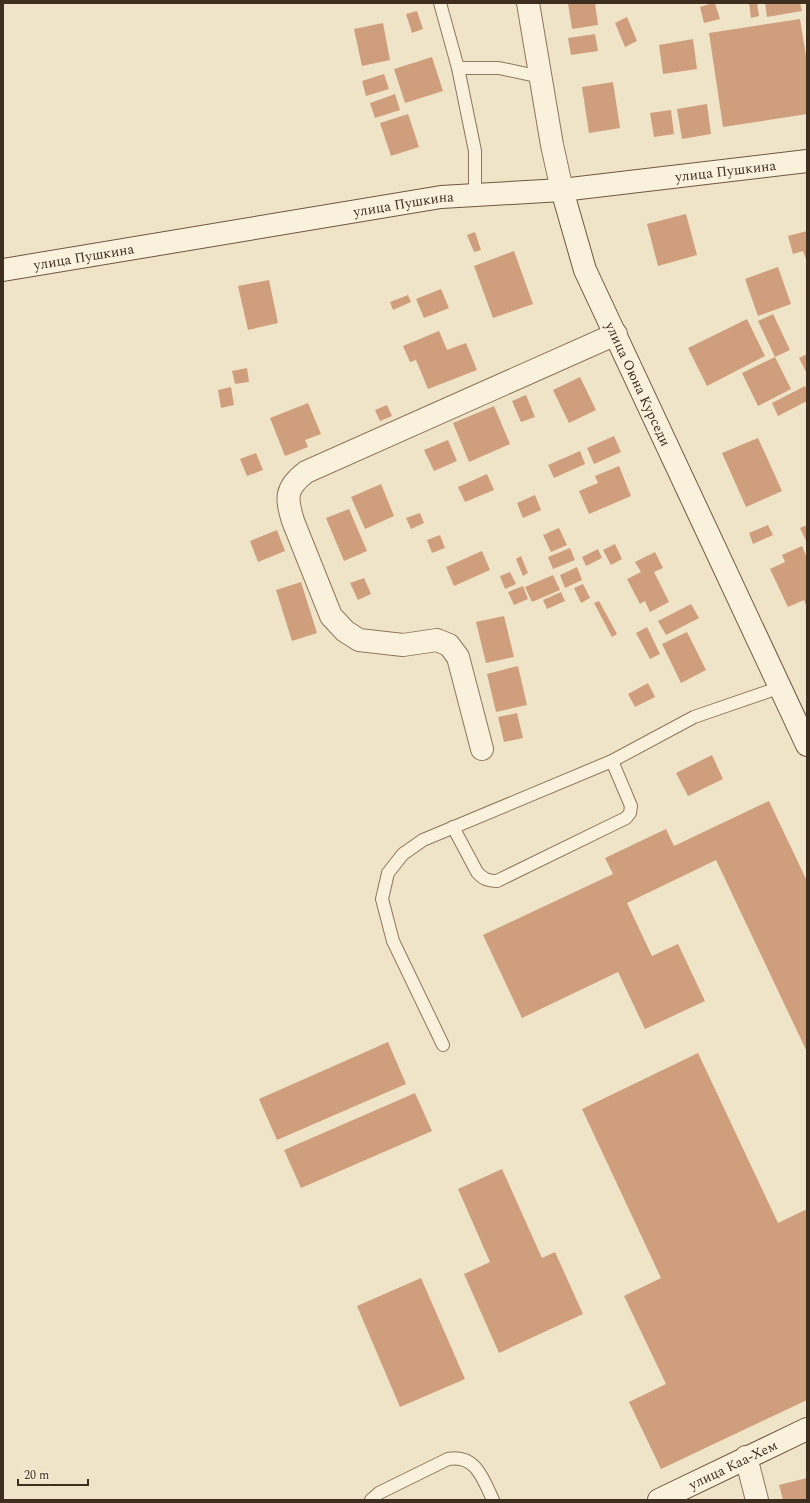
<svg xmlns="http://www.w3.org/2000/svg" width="810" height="1503" viewBox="0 0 810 1503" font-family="Spectral,serif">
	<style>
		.building { fill: #cf9f7d }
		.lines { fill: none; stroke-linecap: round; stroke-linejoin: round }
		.lane-casing { stroke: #8d765c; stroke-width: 14 }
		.street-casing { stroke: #8d765c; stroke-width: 24 }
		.secondary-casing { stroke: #6f573f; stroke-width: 24 }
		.lane { stroke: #faf1dc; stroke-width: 12 }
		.street { stroke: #faf1dc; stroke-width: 22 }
		.secondary { stroke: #faf1dc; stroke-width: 22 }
		.labels { text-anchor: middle; stroke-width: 4; stroke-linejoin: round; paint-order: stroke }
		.street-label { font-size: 14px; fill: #3d2e20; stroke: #f7eed8 }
	</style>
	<rect width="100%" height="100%" fill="#f0e4c8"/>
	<g class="building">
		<polygon points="568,3 595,3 598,25 572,29"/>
		<polygon points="713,3 715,3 720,19 704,23 700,7"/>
		<polygon points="749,3 757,3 759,16 751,18"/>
		<polygon points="765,3 800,3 802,11 767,17"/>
		<polygon points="417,11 423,29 412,33 406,14"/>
		<polygon points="627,17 637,41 625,47 615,23"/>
		<polygon points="800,19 807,62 807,114 723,127 709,33"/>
		<polygon points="383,23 390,60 362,66 354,29"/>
		<polygon points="595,34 598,51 571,55 568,38"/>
		<polygon points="693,39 697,69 663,74 659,45"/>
		<polygon points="432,57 443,91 405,103 394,69"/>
		<polygon points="384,74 389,89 366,96 362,81"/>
		<polygon points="613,82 620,128 589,133 582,87"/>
		<polygon points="395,94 400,110 375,118 370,103"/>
		<polygon points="707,104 711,134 682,139 677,109"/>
		<polygon points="671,110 674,134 654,137 650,113"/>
		<polygon points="408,114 419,147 391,156 380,123"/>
		<polygon points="686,214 697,255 658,266 647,224"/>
		<polygon points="807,231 807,262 803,251 793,254 788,236"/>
		<polygon points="475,232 481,250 474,252 467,235"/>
		<polygon points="514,251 533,304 493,318 474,266"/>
		<polygon points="778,267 791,304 758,316 745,279"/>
		<polygon points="269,280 278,323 248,330 238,286"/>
		<polygon points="441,289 449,308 424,318 416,299"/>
		<polygon points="408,295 411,302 393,310 390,302"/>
		<polygon points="773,314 790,350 775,357 791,389 758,406 742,373 775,357 758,321"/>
		<polygon points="747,319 765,356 707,386 688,348"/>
		<polygon points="439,331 447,350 466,343 477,370 428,389 416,360 410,362 403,346"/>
		<polygon points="807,354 807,374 799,358"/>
		<polygon points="247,368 249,382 235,384 232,371"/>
		<polygon points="580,377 596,410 569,423 553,390"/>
		<polygon points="805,386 807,391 807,401 778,416 772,403"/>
		<polygon points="231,387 234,405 221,408 218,390"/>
		<polygon points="526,395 535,417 521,422 512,401"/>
		<polygon points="308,403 321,434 305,440 308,447 285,456 270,418"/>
		<polygon points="387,405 392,416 380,421 375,410"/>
		<polygon points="494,406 510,444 469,462 453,423"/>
		<polygon points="614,436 621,452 594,464 587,448"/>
		<polygon points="758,438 782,491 746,507 722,453"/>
		<polygon points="448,440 457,461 434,471 424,450"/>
		<polygon points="580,451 585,464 554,478 548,465"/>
		<polygon points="256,453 263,470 247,476 240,459"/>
		<polygon points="619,466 631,496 589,514 579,491 598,483 595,476"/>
		<polygon points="487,474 494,490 465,502 458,487"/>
		<polygon points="381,484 394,516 365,529 351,497"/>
		<polygon points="535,495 541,510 523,518 517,503"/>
		<polygon points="349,509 367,551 344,561 326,518"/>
		<polygon points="420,513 424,523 411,529 406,518"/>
		<polygon points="768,525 773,535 753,544 749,533"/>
		<polygon points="807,525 807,543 800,528"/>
		<polygon points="559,528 567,545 551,552 543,535"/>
		<polygon points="277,530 285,551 258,562 250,541"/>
		<polygon points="440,535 445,548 432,553 427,540"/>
		<polygon points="615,544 622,559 611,565 603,550"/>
		<polygon points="802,546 807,558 807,608 804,600 788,607 770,569 785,562 782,555"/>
		<polygon points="570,548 575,560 553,569 548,557"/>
		<polygon points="598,549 602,558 586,566 582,557"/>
		<polygon points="482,551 490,570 454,586 446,567"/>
		<polygon points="655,552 663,568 654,572 669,602 650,612 645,601 640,604 627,579 641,572 635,562"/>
		<polygon points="521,556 528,573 523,576 516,559"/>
		<polygon points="577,567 582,580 565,588 560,575"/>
		<polygon points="510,572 516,584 505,589 500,576"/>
		<polygon points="553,575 560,590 532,602 525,587"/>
		<polygon points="364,578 371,594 358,600 350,583"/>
		<polygon points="301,582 317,633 292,641 276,590"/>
		<polygon points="583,584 590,598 581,603 574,588"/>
		<polygon points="523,586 528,599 514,605 508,592"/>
		<polygon points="561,592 565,601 547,609 543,600"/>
		<polygon points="599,601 617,634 612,637 594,603"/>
		<polygon points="691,604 699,618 666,635 658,621"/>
		<polygon points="504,616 514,657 486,663 476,622"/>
		<polygon points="647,627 660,654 650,659 636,633"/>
		<polygon points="687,632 706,670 681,683 662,644"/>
		<polygon points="518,666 527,705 496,712 487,674"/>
		<polygon points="648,683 655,697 635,707 628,694"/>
		<polygon points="517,713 523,738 504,742 498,717"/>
		<polygon points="712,755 723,779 688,796 676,773"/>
		<polygon points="769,801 807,881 807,1052 716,860 627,903 652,956 678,944 705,1001 645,1029 618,972 522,1018 483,935 613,874 605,858 666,829 674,846"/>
		<polygon points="388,1042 406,1084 277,1140 259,1099"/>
		<polygon points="698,1053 778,1223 807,1209 807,1400 661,1469 629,1402 666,1384 624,1296 661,1278 582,1109"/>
		<polygon points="415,1093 432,1131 301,1188 284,1150"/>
		<polygon points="502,1169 542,1258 555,1252 583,1314 499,1353 464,1274 490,1262 458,1189"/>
		<polygon points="421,1278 465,1379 400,1407 357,1306"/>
		<polygon points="807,1478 807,1500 783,1500 779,1485"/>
	</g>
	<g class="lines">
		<defs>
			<g id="lane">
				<polyline points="440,3 458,68 475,151 475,196"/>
				<polyline points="458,68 499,68 541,77"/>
				<path d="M453 827 477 872C483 879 488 881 497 881L626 818 630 813 631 806 612 761"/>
				<polyline points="443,1045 393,941 382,899 388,873 403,854 423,840 612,761 694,717 781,687"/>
				<path d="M371 1500 379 1493 448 1459C476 1454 483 1479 493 1500"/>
			</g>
			<g id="street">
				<polyline points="528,3 552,145 562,190"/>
				<path d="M482 749 458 657 449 645 437 640 403 645 359 640 345 631 331 616 293 521C286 498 285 488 306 472L616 334"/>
				<polyline points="746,1457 757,1500"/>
			</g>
			<g id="secondary">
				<path id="s1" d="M562 190 585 270 807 745"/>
				<path id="s2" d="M3 270 441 197 562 190 807 161"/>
				<path id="s3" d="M659 1500 807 1429"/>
			</g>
		</defs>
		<use href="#lane" class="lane-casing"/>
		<use href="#street" class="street-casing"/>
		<use href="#secondary" class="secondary-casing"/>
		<use href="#lane" class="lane"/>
		<use href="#street" class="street"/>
		<use href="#secondary" class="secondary"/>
	</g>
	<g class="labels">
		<g class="street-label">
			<text dy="5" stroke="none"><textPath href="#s2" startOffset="730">улица Пушкина</textPath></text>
			<text dy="5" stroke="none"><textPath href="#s2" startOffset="406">улица Пушкина</textPath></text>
			<text dy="5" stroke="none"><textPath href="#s2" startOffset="82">улица Пушкина</textPath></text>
			<text dy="5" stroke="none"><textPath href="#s1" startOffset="209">улица Оюна Курседи</textPath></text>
			<text dy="5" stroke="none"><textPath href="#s3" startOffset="82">улица Каа-Хем</textPath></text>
		</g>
	</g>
	<rect width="810" height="1503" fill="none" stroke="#3d2e20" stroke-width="8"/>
	<path d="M18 1479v6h70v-6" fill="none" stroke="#3d2e20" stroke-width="2"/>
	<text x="24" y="1479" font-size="12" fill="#3d2e20" stroke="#f7eed8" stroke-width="3" paint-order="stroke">20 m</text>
</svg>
